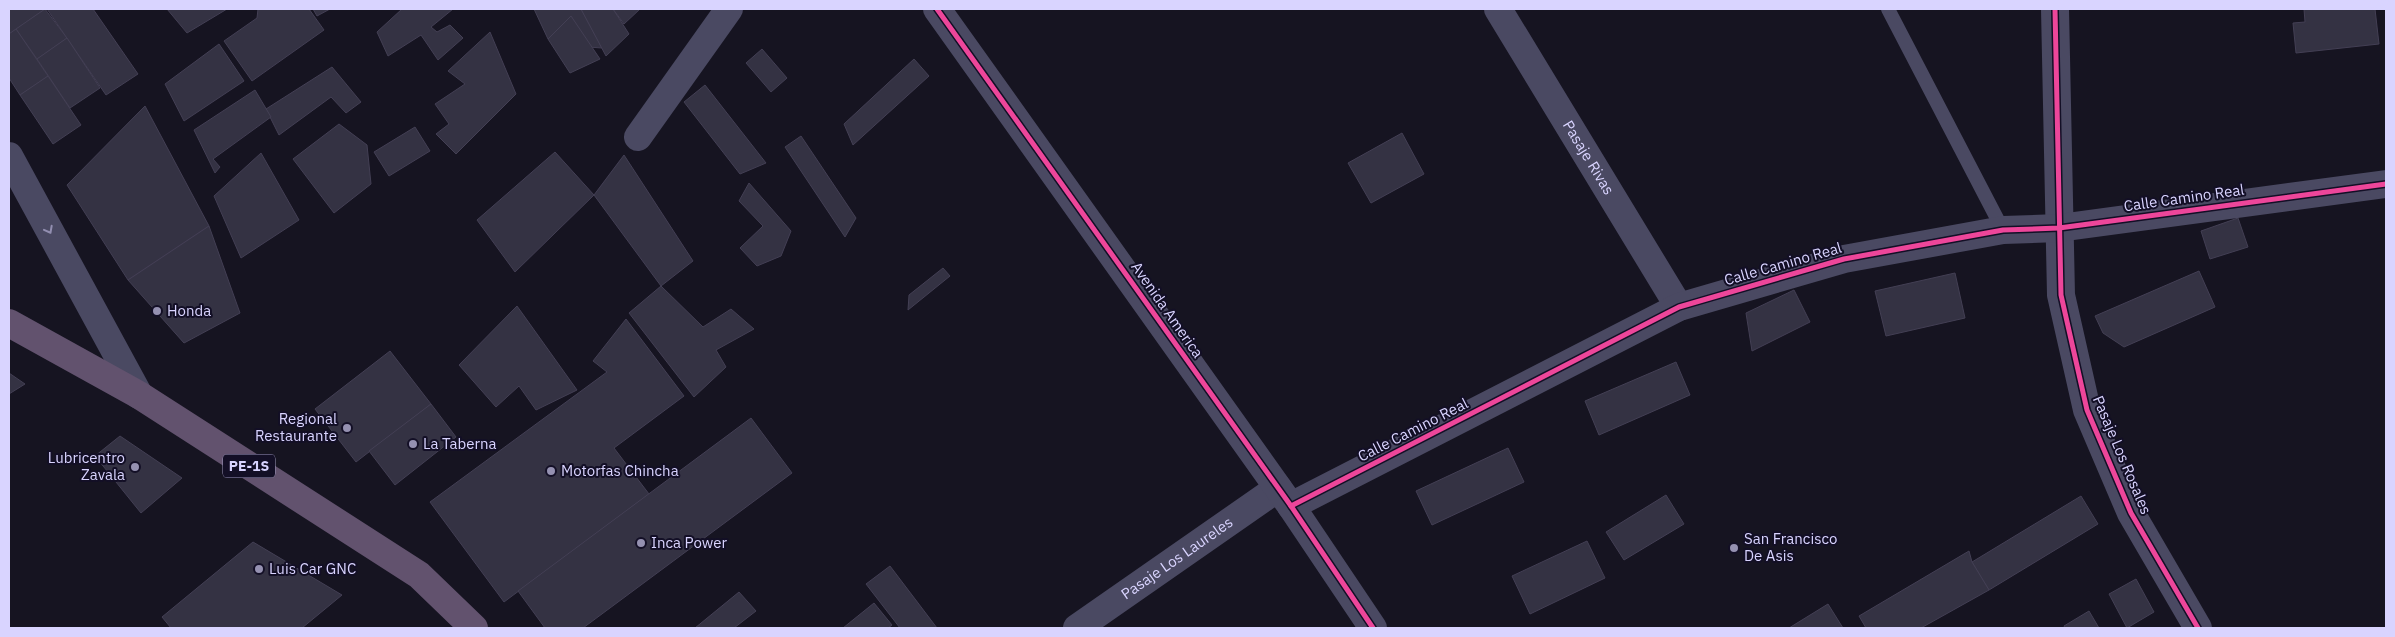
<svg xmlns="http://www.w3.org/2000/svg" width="2395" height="637" viewBox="0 0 2395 637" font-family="'IBM Plex Sans',sans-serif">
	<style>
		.building { fill: #343243; stroke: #433f54 }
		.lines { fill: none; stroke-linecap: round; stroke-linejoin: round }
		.service { stroke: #4a4962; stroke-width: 14 }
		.minor { stroke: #4a4962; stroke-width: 28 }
		.tertiary { stroke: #4a4962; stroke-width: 28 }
		.trunk { stroke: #62526e; stroke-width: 28 }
		.cycleway-casing { stroke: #130f26; stroke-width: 8 }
		.cycleway { stroke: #ed469a; stroke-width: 5 }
		.oneway { stroke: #928eb0 }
		.poi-dot { fill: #9591b1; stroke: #130f26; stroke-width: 2 }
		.labels { text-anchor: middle; stroke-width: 4; stroke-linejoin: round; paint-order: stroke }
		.shield { fill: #130f26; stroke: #9e99be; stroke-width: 1 }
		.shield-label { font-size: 14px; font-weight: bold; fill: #d9d4ff }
		.street-label { font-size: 15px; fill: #d9d4ff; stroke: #130f26 }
		.poi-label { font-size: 15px; fill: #d9d4ff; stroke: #130f26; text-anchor: start }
	</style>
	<rect width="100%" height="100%" fill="#161421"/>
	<g class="building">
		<polygon points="9,9 45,9 9,34"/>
		<polygon points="45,9 67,38 37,59 16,29"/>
		<polygon points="47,9 93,9 138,74 106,95"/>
		<polygon points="167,9 227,9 187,33"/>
		<polygon points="258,9 309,9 324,30 252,81 224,41 257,18"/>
		<polygon points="313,9 330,9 317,16"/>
		<polygon points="402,9 453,9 431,27 437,32 450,25 463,38 438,60 421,35 388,56 377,32"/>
		<polygon points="534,9 581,9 602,48 588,47 571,16 548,39"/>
		<polygon points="581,9 613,9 629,34 606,56"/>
		<polygon points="613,9 640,9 624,24"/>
		<polygon points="2304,9 2375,9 2379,44 2296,53 2293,23 2305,22"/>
		<polygon points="571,16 600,59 570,73 548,39"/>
		<polygon points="16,29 48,76 20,95 9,78 9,34"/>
		<polygon points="490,32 516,94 456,154 436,134 449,124 435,104 465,84 448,71"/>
		<polygon points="67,38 100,88 70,108 37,59"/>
		<polygon points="219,44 244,81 184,121 165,84"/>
		<polygon points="762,49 787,78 771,92 746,63"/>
		<polygon points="914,59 929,76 853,145 844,124"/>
		<polygon points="332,67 361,102 346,113 331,97 279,135 266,109"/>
		<polygon points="48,76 81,125 53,144 20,95"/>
		<polygon points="705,85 766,163 740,174 684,102"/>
		<polygon points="255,90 271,117 213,159 220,167 215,173 194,130"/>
		<polygon points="145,106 209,226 128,280 67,185"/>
		<polygon points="339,124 367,145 371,184 334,213 293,159"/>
		<polygon points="415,127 430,151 389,176 374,152"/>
		<polygon points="1402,133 1424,174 1371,203 1348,163"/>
		<polygon points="801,136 856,218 845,237 785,147"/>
		<polygon points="555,152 594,195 515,272 477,220"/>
		<polygon points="261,153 299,220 241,258 214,196"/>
		<polygon points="624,155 693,261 661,286 594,195"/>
		<polygon points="749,183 791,231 781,256 757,266 740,248 763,226 739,201"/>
		<polygon points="2238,218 2248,247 2210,259 2201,231"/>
		<polygon points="209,226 240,313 184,343 128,280"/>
		<polygon points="943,268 950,276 908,310 909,295"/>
		<polygon points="2199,271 2215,307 2124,347 2103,333 2095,316"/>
		<polygon points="1955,273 1965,318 1886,336 1875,291"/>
		<polygon points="661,286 703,327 731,309 754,329 716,350 726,367 694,397 629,313"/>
		<polygon points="1794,290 1810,322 1752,351 1746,313"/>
		<polygon points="517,306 577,390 536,410 519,386 496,407 459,365"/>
		<polygon points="626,319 684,396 614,448 649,494 504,602 430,502 607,372 593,361"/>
		<polygon points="390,351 431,404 356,462 315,409"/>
		<polygon points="1676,362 1690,395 1599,435 1585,401"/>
		<polygon points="9,373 25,384 9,394"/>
		<polygon points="431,404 456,437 395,485 369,451"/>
		<polygon points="751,418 792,473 583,628 545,628 518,591"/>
		<polygon points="120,436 182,478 141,513 95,456"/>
		<polygon points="1508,448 1524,482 1432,525 1416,491"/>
		<polygon points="1666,495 1684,524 1624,560 1606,532"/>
		<polygon points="2081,496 2098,524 1989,590 1972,562"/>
		<polygon points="1587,541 1605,578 1530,614 1512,576"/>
		<polygon points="253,542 342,595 302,628 171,628 162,617"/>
		<polygon points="1969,551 1972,562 1989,590 1921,628 1866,628 1859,616"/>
		<polygon points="890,566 937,628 900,628 866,584"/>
		<polygon points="2136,579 2154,612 2127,628 2109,594"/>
		<polygon points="739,592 756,611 734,628 695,628"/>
		<polygon points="874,603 892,625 888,628 843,628"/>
		<polygon points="1828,604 1843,628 1789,628"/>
		<polygon points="2089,611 2099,628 2065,628 2064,626"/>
	</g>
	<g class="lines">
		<polyline class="service" points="1888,9 2003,230"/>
		<g class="minor">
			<path id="s1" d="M1498 9 1679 307"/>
			<polyline points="2055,9 2061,295 2087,410 2131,513 2198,628"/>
			<polyline points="638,137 729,9"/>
			<polyline points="9,156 139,395"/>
			<polyline points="1291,506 1679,307 1844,259 2003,230 2059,228 2386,184"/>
			<path id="s2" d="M1077 628 1278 488"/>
		</g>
		<polyline class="tertiary" points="937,9 1291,506 1373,628"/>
		<polyline class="trunk" points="9,323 139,395 419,575 474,628"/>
		<defs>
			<g id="cycleway">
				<polyline points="937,9 1291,506 1373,628"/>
				<polyline points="2055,9 2061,295 2087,410 2131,513 2198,628"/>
				<polyline points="1291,506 1679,307 1844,259 2003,230 2059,228 2386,184"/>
			</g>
		</defs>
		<use href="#cycleway" class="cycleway-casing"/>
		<use href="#cycleway" class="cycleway"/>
	</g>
	<defs><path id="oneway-chevron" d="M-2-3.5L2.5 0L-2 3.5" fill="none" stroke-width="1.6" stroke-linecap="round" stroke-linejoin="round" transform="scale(1.25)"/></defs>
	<use class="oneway" href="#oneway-chevron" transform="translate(49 230) rotate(62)"/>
	<g class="poi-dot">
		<circle cx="157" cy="311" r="5"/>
		<circle cx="347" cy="428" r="5"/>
		<circle cx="413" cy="444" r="5"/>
		<circle cx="135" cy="467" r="5"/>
		<circle cx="551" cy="471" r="5"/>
		<circle cx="641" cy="543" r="5"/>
		<circle cx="1734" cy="548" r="5"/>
		<circle cx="259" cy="569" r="5"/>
	</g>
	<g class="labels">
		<rect class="shield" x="223" y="454.5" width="52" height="23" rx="4"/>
		<g class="shield-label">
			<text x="249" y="471">PE-1S</text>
		</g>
		<g class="street-label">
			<text dy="5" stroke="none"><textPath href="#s1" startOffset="174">Pasaje Rivas</textPath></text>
			<text transform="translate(2184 198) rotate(-8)" y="5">Calle Camino Real</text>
			<text transform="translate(1783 264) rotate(-16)" y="5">Calle Camino Real</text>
			<text transform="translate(1167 310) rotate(55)" y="5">Avenida America</text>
			<text transform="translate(1413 430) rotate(-27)" y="5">Calle Camino Real</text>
			<text transform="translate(2122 455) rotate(67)" y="5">Pasaje Los Rosales</text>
			<text dy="5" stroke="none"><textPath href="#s2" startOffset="122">Pasaje Los Laureles</textPath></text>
		</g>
		<g class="poi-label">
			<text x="167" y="316">Honda</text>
			<text x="337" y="424" text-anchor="end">Regional<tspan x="337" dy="17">Restaurante</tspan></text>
			<text x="423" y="449">La Taberna</text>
			<text x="125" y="463" text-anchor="end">Lubricentro<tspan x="125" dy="17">Zavala</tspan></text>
			<text x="561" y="476">Motorfas Chincha</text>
			<text x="1744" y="544">San Francisco<tspan x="1744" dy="17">De Asis</tspan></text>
			<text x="651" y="548">Inca Power</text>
			<text x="269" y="574">Luis Car GNC</text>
		</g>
	</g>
	<rect width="2395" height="637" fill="none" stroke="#d9d4ff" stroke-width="20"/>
</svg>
